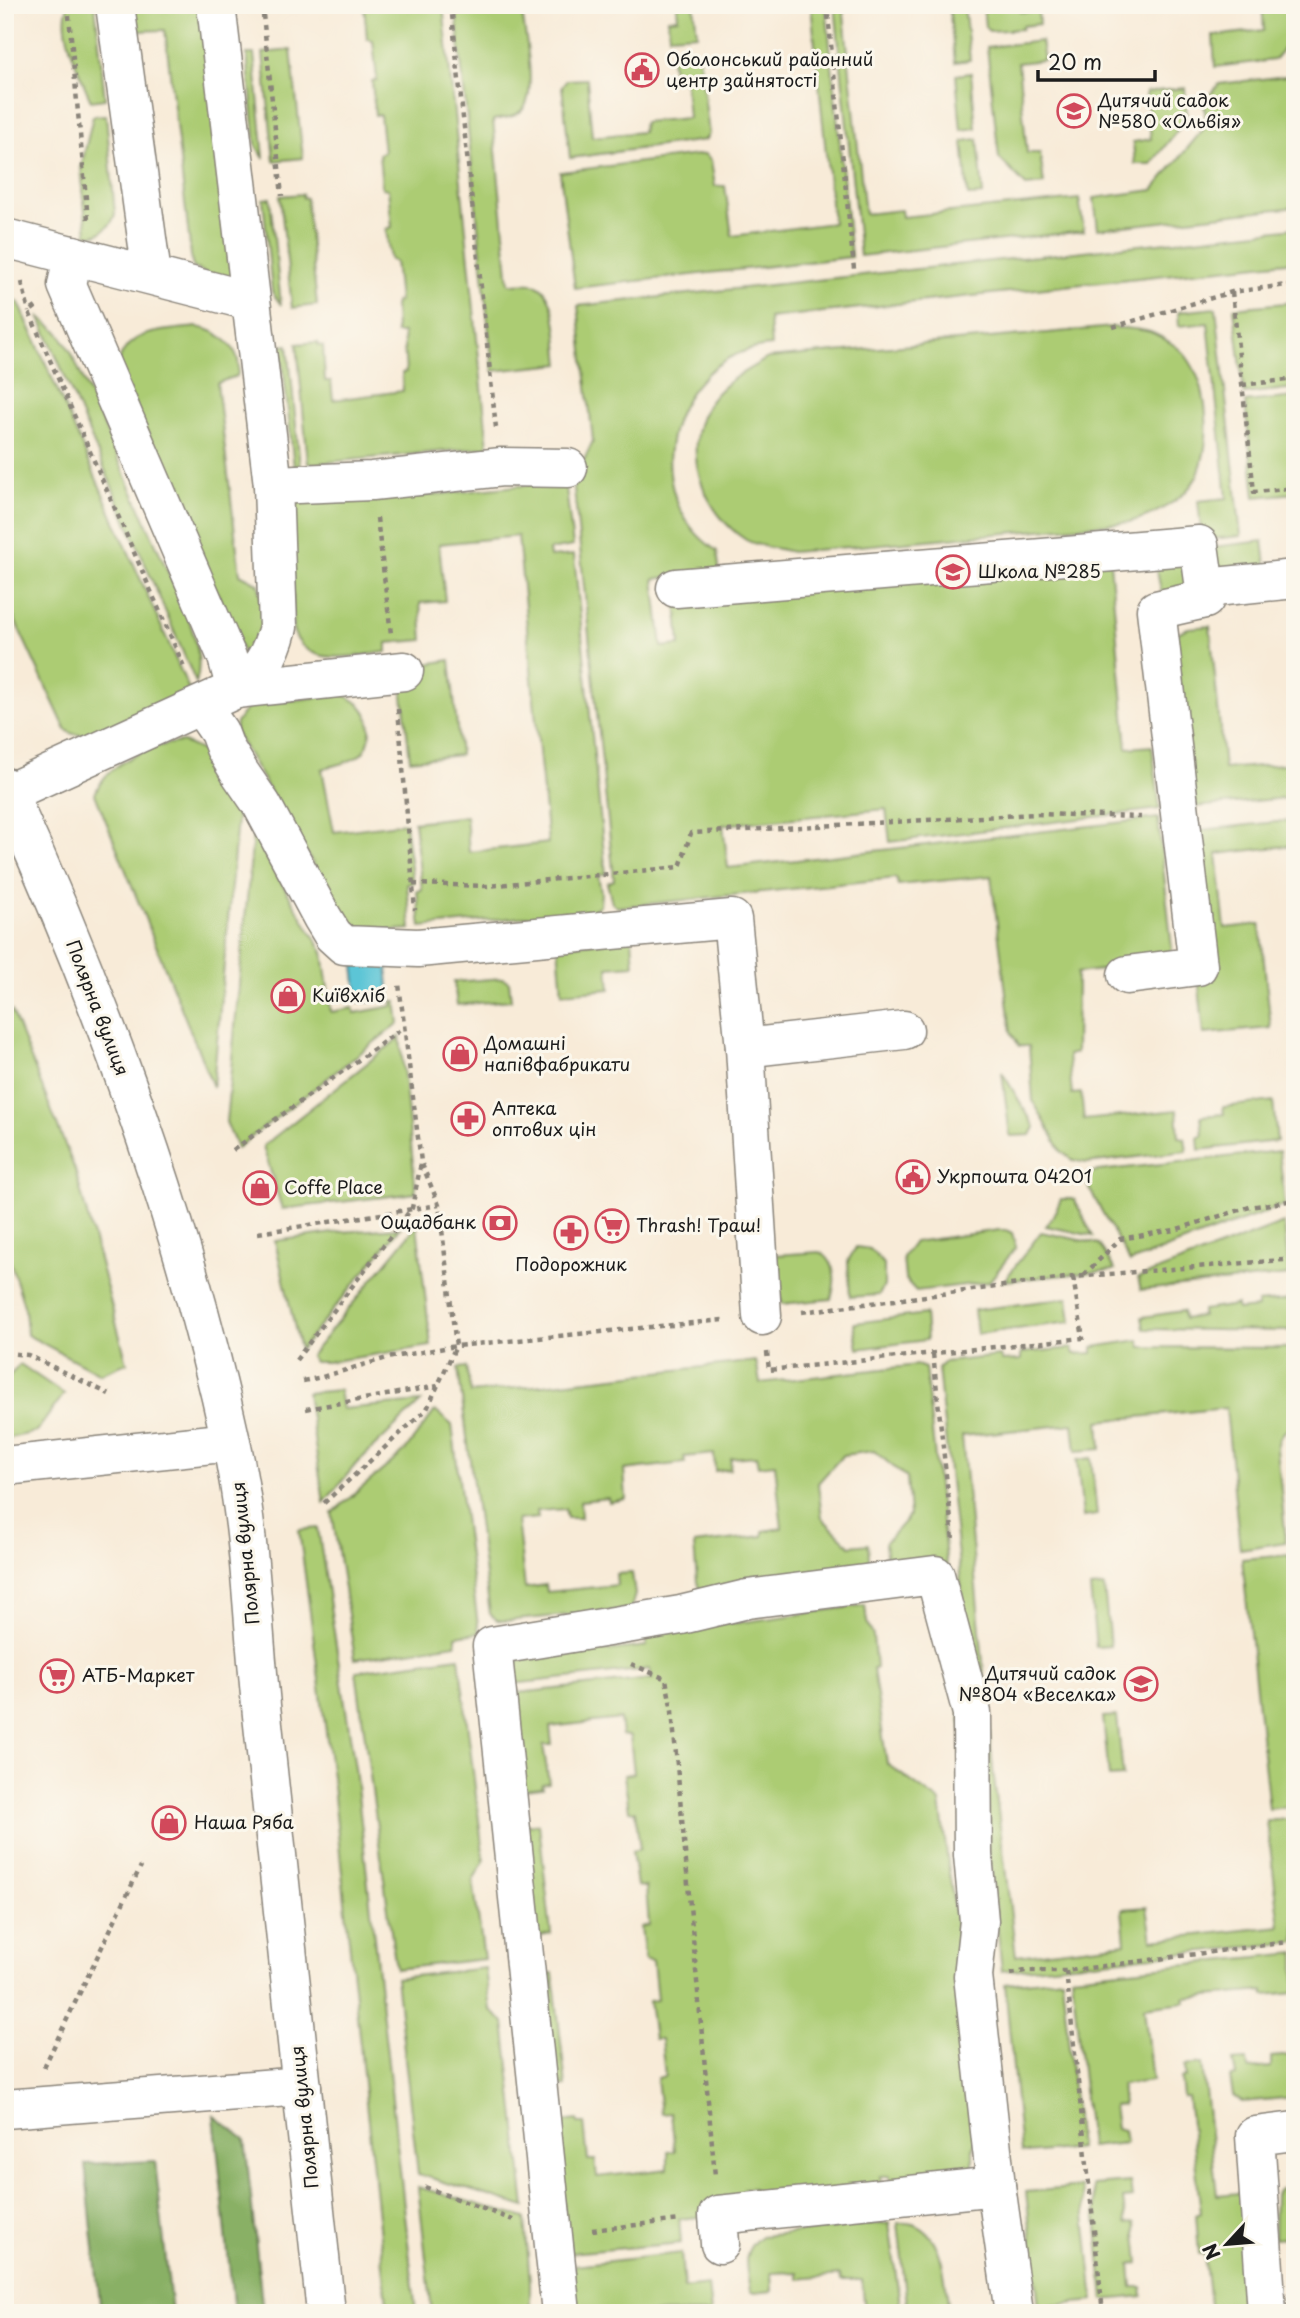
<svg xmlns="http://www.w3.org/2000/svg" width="1300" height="2318" viewBox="0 0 1300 2318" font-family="'Playpen Sans',sans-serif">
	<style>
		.green { fill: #accc73; stroke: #647448; stroke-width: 2; fill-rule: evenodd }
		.forest { fill: #89b065; stroke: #526640; stroke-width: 2 }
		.water { fill: #5bc5d6; stroke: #3c7079; stroke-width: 2 }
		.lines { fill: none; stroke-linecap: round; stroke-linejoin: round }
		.minor-casing { stroke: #8a847a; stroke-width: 41 }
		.major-casing { stroke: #8a847a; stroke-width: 41 }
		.path { stroke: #8a847a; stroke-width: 4.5; stroke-dasharray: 5 5; stroke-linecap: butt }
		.minor { stroke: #fff; stroke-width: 38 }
		.major { stroke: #fff; stroke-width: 38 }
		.labels { text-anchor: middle; stroke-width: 6; stroke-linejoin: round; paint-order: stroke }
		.poi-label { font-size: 18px; fill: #1c1c1c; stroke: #fbf7ec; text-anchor: start }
		.street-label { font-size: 18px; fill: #1c1c1c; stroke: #fbf7ec }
	</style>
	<rect width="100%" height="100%" fill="#fbf7ec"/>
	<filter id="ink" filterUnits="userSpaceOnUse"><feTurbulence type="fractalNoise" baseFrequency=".0143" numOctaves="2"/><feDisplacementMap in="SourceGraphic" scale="14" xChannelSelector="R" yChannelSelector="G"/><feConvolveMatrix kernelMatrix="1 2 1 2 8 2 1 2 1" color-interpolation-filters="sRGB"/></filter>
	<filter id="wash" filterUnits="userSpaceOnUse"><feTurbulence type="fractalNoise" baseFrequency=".00686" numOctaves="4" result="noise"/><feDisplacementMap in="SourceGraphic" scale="28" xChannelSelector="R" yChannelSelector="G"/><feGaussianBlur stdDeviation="1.57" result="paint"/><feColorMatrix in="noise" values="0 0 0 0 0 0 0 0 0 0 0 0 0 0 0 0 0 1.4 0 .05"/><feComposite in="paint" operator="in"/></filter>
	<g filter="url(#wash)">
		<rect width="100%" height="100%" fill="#f8ebd8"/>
		<g class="green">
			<path d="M69 5H95L105 99 91 101C82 79 56 26 69 5Z"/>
			<polygon points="116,5 201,5 241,288 194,268 192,264 165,30 136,31"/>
			<polygon points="364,5 443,5 488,447 308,464 297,344 318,342 318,345 323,346 325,381 331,381 333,400 403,391 402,373 406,372 403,333 396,333 395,302 399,301 395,261 390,260 386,229 392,227 388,189 382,188 379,154 384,152 380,115 375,115 372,81 377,80 373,40 367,39"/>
			<polygon points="677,5 694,5 697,34 669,36 668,19 678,18"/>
			<polygon points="811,5 826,5 851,257 575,288 560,172 705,154 711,160 715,186 725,186 732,236 833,223"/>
			<polygon points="835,5 843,5 865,214 901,210 902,217 1079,199 1084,231 860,256"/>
			<polygon points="949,5 964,5 970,60 955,62"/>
			<polygon points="983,5 1019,5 1020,12 1038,11 1039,24 1022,26 1022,29 989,31 985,27"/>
			<polygon points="1262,5 1288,5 1292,38 1274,60 1215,67 1213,36 1264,30"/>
			<path d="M521 6C524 29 538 92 523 109 515 118 504 118 493 120L509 284C517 284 529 282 537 285 558 294 557 344 560 364L493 371 456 12Z"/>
			<polygon points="1041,41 1044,60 1018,63 1027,153 1040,153 1044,184 1026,186 999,158 987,47"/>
			<polygon points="291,50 303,158 274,161 263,53"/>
			<polygon points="247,54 254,54 264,158 256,146"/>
			<polygon points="699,55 709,134 705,140 570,158 562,86 567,80 587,79 592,137 642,132 644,122 688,118 684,74 673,74 671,58"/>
			<polygon points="971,73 976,128 961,130 956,75"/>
			<polygon points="1295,75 1295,207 1098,229 1094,198 1153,190 1206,126 1204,101 1219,84"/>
			<polygon points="1185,88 1187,118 1151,164 1135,164 1133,142 1151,139 1146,92"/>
			<path d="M106 115 115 214C111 227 100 236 87 235L81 168 93 116Z"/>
			<polygon points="978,139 983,195 968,196 963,141"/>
			<polygon points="302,194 303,198 306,198 317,305 292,308 280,196"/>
			<polygon points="270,198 281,305 272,292 263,199"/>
			<path d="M1295 228V261L769 318 771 346C669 354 631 494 717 551L721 582 1181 535 1188 607 1161 591 1154 556 1110 562 1127 748 1152 746 1160 809 890 842 886 809 723 825 728 868 1158 818 1172 949 1170 954 1151 964 1077 973 1076 1053 1068 1055 1072 1094 1081 1093 1084 1120 1177 1110 1179 1137 1185 1138 1187 1151 1087 1163 1073 1160 1061 1151 1033 1101 1029 1046H1019L1011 1032 991 876 898 885 896 878 617 907 612 903 607 883 614 880 572 469 584 460 593 441 578 306ZM674 576 680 645 662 647 654 579Z"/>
			<polygon points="5,293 19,303 191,694 91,736 73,734 66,730 5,599"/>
			<polygon points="1295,302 1295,388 1244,394 1234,308"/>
			<polygon points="1216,308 1241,536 1202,540 1198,501 1227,498 1208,323 1179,326 1178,312"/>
			<path d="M39 316 59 333 71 352 188 617C195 638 203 661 196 683Z"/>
			<path d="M197 327C219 330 245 350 237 376L217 383 240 574 259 584 266 635 245 657 118 366C125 328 165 331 197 327Z"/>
			<path d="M1113 327C1126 329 1144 328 1155 334 1164 338 1180 348 1186 356 1209 386 1212 440 1198 474 1187 499 1153 516 1129 522L792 552C778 548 758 547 746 540 704 513 681 453 706 408 719 384 745 371 768 358Z"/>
			<polygon points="288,345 300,466 294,467 281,346"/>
			<polygon points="1295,397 1295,493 1255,497 1245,402"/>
			<path d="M565 481 573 546 549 550 550 557 574 555 606 874 598 875 601 892 600 905 593 910 421 927 417 891 422 890 414 822 466 816 469 852 548 843 518 536 439 544 445 601 420 603 423 640 387 643V652C356 655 306 670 293 630L292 505 293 501 412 491 413 497Z"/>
			<polygon points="1263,541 1268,580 1211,605 1203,548"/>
			<polygon points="1210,626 1224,769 1295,763 1295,797 1196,807 1173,635 1188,628"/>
			<polygon points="450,660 460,755 410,760 402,686 421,665"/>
			<path d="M342 694C348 697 355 700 361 706 373 719 374 744 359 756 349 763 335 765 322 769L334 832 405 823 413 883 407 884 411 929 369 932 349 925 235 732 236 723 248 706Z"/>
			<path d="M183 742 201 750 209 760 238 808 213 1087 95 794C106 763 151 744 183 742Z"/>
			<polygon points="1295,820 1295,845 1217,854 1225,928 1260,924 1271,1028 1204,1034 1185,856 1201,830"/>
			<polygon points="253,835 323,952 331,1012 353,1008 355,1013 393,1006 393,1001 396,1001 399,1023 237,1148 226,1122"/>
			<polygon points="632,939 634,965 608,967 610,989 562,993 558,946"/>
			<polygon points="503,978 509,982 511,1000 457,1005 454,982"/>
			<polygon points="12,1011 75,1170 127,1363 100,1374 27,1335 25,1309 5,1245 5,1014"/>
			<polygon points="400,1037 416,1193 282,1209 263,1146"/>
			<polygon points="1002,1072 1035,1127 1031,1135 1010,1136"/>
			<polygon points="1273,1101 1277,1141 1199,1150 1198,1137 1203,1136 1201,1116 1224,1114 1223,1107"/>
			<polygon points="1279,1151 1285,1205 1130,1262 1084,1179 1089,1173 1098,1171"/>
			<polygon points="1061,1199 1074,1199 1093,1236 1046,1226 1053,1217"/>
			<polygon points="1284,1223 1289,1275 1141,1290 1138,1278"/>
			<polygon points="417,1225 431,1346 327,1362 314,1362 310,1356"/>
			<polygon points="400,1228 300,1350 275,1241 340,1232"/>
			<polygon points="999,1230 1006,1230 1012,1233 1016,1247 989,1282 916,1291 905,1279 903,1257 914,1242"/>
			<polygon points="1041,1232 1099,1244 1115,1270 1004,1281"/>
			<polygon points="856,1247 870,1249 884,1264 884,1286 879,1295 850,1297 848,1261"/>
			<path d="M820 1252C837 1262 836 1282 831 1299L782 1304 775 1255Z"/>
			<polygon points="1068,1298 1071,1322 977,1334 974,1310"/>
			<polygon points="1291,1300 1295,1331 1144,1329 1142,1317 1183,1311 1184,1319 1202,1316 1202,1310 1237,1305 1237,1310 1257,1308 1257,1303"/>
			<polygon points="925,1314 927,1340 858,1349 854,1323"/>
			<path d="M1139 1340 1141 1347 1295 1348V1426C1283 1430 1279 1437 1277 1448L1286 1542 1240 1549 1226 1408 1099 1421 1101 1449 1076 1451 1073 1424 962 1436 993 1770 1016 1956 1125 1943 1122 1909 1147 1907 1152 1940 1280 1926 1267 1821 1295 1818V1942L1002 1971 938 1368 944 1362 1000 1356 1002 1361 1021 1360V1353L1072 1348 1074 1354 1093 1353V1347Z"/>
			<polygon points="756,1361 760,1383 917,1365 925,1368 992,1973 944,1587 889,1591 885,1543 910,1515 907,1478 874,1451 843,1455 818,1483 822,1518 850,1546 868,1544 872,1593 701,1594 697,1582 694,1544 763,1536 763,1531 782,1528 775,1464 758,1466 756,1456 731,1458 730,1469 715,1471 714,1454 684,1457 685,1463 624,1470 626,1499 609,1502 608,1498 580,1501 581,1518 567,1518 565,1509 537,1511 538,1518 517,1520 525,1588 546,1585 547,1592 617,1585 616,1574 632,1573 635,1594 631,1609 505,1621 497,1620 490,1614 458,1368 466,1367 471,1393"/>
			<polygon points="20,1364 64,1394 36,1432 5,1439 5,1381"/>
			<polygon points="339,1390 342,1409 421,1402 356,1464 324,1503 307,1393"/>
			<polygon points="435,1411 452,1425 479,1633 456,1636 456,1644 355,1659 332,1513 404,1452"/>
			<polygon points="1091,1458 1097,1515 1083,1517 1077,1460"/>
			<polygon points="318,1528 355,1768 416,2313 388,2313 332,1777 299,1530"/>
			<polygon points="1289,1555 1295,1610 1295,1806 1269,1809 1242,1559"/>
			<polygon points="1104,1587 1110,1646 1096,1647 1090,1588"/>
			<polygon points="865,1605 867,1622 873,1636 876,1668 873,1669 887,1764 940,1802 983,2128 973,2146 973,2166 969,2177 894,2198 890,2176 880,2176 882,2197 757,2213 753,2188 744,2188 746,2212 679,2219 681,2243 570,2253 553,2123 577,2120 578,2123 584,2123 588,2160 595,2160 597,2177 668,2169 668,2152 675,2151 671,2113 661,2114 657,2078 665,2076 661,2039 654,2039 649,2001 657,2000 653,1961 645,1960 641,1927 649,1925 646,1887 637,1886 632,1851 640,1849 635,1811 629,1810 624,1775 634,1773 630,1736 622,1735 620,1719 550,1727 552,1745 543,1745 549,1783 542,1784 543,1788 515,1791 508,1694 652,1679 650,1669 503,1685 496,1663 647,1646 646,1636 684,1623 737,1623"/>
			<polygon points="459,1657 484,1861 473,1880 484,1959 396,1969 356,1671"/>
			<polygon points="1117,1716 1123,1776 1109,1777 1103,1717"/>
			<polygon points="539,1824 551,1934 531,1938 513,1826"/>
			<polygon points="1295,1953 1295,1992 1265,1995 1264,1991 1185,1998 1186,2002 1144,2007 1152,2081 1121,2085 1123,2105 1113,2106 1116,2128 1124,2130 1126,2143 1090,2147 1072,1976"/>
			<polygon points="485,1968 490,2010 504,2022 525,2207 418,2174 396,1978"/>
			<polygon points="553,1973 566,2086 548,2088 528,1976"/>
			<polygon points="1062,1978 1079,2148 1027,2153 1021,2152 1005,1984"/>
			<polygon points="1295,2055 1295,2097 1242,2102 1233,2096 1230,2077 1236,2076 1233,2061 1247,2060 1248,2069 1271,2067 1271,2057"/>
			<polygon points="1202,2064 1217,2195 1249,2192 1259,2313 1211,2313 1204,2254 1199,2254 1196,2215 1201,2213 1188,2097 1183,2097 1181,2078 1186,2077 1185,2066"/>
			<polygon points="1130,2182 1132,2198 1123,2199 1126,2224 1135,2223 1139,2263 1130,2265 1132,2287 1142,2287 1143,2296 1104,2300 1093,2185"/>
			<polygon points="1295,2184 1295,2237 1274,2239 1275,2195 1279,2190"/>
			<polygon points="418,2187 525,2218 530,2282 530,2313 432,2313"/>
			<polygon points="1082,2187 1094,2301 1039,2307 1026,2192"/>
			<path d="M889 2223 901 2313H865L862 2280H841L840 2275 798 2279V2272L771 2273 772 2291 754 2293 750 2291C747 2268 739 2252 761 2236Z"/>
			<path d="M898 2223C945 2218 945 2282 949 2313H908Z"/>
			<polygon points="681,2253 684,2288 708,2285 711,2313 569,2313 575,2265"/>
		</g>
		<g class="forest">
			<polygon points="214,2116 245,2139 263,2313 234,2313"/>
			<polygon points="155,2161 172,2313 101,2313 85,2164"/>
		</g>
		<polygon class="water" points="387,963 390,1000 358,1002 354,965"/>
	</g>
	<g filter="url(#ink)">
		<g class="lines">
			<defs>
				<g id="minor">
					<polyline points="115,5 152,275"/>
					<polyline points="5,238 250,301"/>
					<polyline points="73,255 67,285 227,657 236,689"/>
					<polyline points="273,485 372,481 502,467 568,468"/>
					<polyline points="676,588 1199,545 1205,588"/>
					<polyline points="236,689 404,671"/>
					<polyline points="201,706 219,732 225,748 240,773 262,805 322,917 333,935 344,945 418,948 732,919 745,1048 762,1316"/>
					<path d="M8 793 236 689C261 670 270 658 278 627L273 485 216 5"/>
					<polyline points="1127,975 1198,966 1156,610 1205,599 1205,588 1295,579"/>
					<polyline points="745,1048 904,1030"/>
					<polyline points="5,1466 231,1442"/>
					<polyline points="5,2109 302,2086"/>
					<polyline points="720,2244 718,2215 996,2186"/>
					<polyline points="561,2313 492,1646 681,1615 747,1599 935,1575 972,1713 973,1855 979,1921 973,1976 996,2186 1014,2313"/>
					<polyline points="1267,2313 1255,2136 1295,2131"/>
				</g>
				<path id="major" d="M5 787C101 997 182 1216 231 1442 252 1535 252 1630 263 1724 284 1920 305 2117 326 2313"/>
			</defs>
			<use href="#minor" class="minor-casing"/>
			<use href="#major" class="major-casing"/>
			<g class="path">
				<polyline points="68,5 88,220"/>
				<polyline points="262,5 282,196"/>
				<polyline points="451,5 496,428"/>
				<polyline points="827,5 854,269"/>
				<polyline points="22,282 29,312"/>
				<polyline points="1232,292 1254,492 1295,488"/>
				<polyline points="36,307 29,312 185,669"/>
				<polyline points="1113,327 1232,292 1295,284"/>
				<polyline points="1242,385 1295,379"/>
				<polyline points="377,518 391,634"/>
				<polyline points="398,709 415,910"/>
				<polyline points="413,884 487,886 680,867 691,833 1037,814 1141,817"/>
				<polyline points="233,1150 403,1028"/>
				<polyline points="258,1233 439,1205"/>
				<polyline points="1084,1275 1120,1239 1174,1230 1250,1207 1295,1200"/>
				<polyline points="802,1312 1073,1277 1295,1259"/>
				<polyline points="767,1352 769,1370 1083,1338 1073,1277"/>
				<polyline points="5,1353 28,1355 109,1394"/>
				<polyline points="933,1354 953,1540"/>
				<polyline points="296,1360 412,1208 421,1163"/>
				<polyline points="303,1381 322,1377 387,1358 456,1346 723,1320"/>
				<polyline points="306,1409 438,1386"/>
				<polyline points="324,1503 427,1409 456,1346 439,1205 421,1162 399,984"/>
				<polyline points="631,1664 666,1679 672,1711 715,2176"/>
				<polyline points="1066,1971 1103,2313"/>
				<polyline points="1011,1974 1025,1971 1066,1971 1295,1941"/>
				<polyline points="44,2067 141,1866"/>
				<polyline points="425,2187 513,2220"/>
				<polyline points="592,2230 681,2220"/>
			</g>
			<use href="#minor" class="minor"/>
			<use href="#major" class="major"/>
		</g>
	</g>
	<defs>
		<symbol id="civic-ring" viewBox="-11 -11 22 22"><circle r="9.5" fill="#fbf7ec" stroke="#d1495b" stroke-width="1.5"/><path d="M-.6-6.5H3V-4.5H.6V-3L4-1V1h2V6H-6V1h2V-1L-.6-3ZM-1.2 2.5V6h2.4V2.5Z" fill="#d1495b"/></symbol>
		<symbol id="school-ring" viewBox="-11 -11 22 22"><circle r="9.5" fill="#fbf7ec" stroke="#d1495b" stroke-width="1.5"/><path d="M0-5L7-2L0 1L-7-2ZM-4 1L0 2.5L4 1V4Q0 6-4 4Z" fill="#d1495b"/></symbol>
		<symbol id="shop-ring" viewBox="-11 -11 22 22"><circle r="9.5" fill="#fbf7ec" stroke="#d1495b" stroke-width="1.5"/><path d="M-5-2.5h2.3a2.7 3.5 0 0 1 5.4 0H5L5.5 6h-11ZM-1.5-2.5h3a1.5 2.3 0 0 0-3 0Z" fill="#d1495b"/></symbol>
		<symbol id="pharmacy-ring" viewBox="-11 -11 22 22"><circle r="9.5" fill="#fbf7ec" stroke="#d1495b" stroke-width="1.5"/><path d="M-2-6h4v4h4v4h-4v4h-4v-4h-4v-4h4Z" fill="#d1495b"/></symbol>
		<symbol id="bank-ring" viewBox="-11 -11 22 22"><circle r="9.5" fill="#fbf7ec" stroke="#d1495b" stroke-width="1.5"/><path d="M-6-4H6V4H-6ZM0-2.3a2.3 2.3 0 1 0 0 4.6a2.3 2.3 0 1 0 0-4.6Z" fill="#d1495b"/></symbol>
		<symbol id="supermarket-ring" viewBox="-11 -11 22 22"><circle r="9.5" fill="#fbf7ec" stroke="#d1495b" stroke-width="1.5"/><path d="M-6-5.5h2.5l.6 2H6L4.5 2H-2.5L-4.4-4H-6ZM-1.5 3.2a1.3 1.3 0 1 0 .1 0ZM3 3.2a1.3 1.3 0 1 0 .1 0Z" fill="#d1495b"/></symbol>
	</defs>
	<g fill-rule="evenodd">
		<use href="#civic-ring" x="623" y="51" width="38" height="38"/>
		<use href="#school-ring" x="1055" y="92" width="38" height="38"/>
		<use href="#school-ring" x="934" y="553" width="38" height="38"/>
		<use href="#shop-ring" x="269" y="977" width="38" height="38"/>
		<use href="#shop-ring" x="441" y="1035" width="38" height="38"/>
		<use href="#pharmacy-ring" x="449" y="1100" width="38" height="38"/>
		<use href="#civic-ring" x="894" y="1158" width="38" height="38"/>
		<use href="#shop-ring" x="241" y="1169" width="38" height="38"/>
		<use href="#bank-ring" x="481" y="1204" width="38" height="38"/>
		<use href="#supermarket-ring" x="593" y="1207" width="38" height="38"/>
		<use href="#pharmacy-ring" x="552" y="1214" width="38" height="38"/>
		<use href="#supermarket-ring" x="38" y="1657" width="38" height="38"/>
		<use href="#school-ring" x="1122" y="1665" width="38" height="38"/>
		<use href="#shop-ring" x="150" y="1804" width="38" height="38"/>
	</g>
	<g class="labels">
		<g class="poi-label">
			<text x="666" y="66">Оболонський районний<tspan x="666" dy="21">центр зайнятості</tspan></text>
			<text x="1098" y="107">Дитячий садок<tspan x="1098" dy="21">№580 «Ольвія»</tspan></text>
			<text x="978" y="578">Школа №285</text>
			<text x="312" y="1002">Київхліб</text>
			<text x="484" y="1050">Домашні<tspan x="484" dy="21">напівфабрикати</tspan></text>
			<text x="492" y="1115">Аптека<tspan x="492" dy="21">оптових цін</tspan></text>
			<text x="937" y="1183">Укрпошта 04201</text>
			<text x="284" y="1194">Coffe Place</text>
			<text x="476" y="1229" text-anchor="end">Ощадбанк</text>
			<text x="636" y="1232">Thrash! Траш!</text>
			<text x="571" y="1271" text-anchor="middle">Подорожник</text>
			<text x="1116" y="1680" text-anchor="end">Дитячий садок<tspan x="1116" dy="21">№804 «Веселка»</tspan></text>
			<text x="82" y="1682">АТБ-Маркет</text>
			<text x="194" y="1829">Наша Ряба</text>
		</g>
		<g class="street-label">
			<text transform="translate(97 1008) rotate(69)" y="6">Полярна вулиця</text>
			<text transform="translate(246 1553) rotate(-96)" y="6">Полярна вулиця</text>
			<text transform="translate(305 2117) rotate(-96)" y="6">Полярна вулиця</text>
		</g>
	</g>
	<rect width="1300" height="2318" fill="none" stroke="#fbf7ec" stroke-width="28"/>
	<g transform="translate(1227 2244) rotate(244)" stroke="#fbf7ec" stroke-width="5" paint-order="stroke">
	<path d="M0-5L12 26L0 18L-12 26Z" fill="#1c1c1c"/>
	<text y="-10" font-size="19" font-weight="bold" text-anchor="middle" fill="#1c1c1c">N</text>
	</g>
	<path d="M1038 70v10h117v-10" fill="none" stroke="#1c1c1c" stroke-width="3.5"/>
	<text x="1048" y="70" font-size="21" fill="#1c1c1c" stroke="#fbf7ec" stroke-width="5" paint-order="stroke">20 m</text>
</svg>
